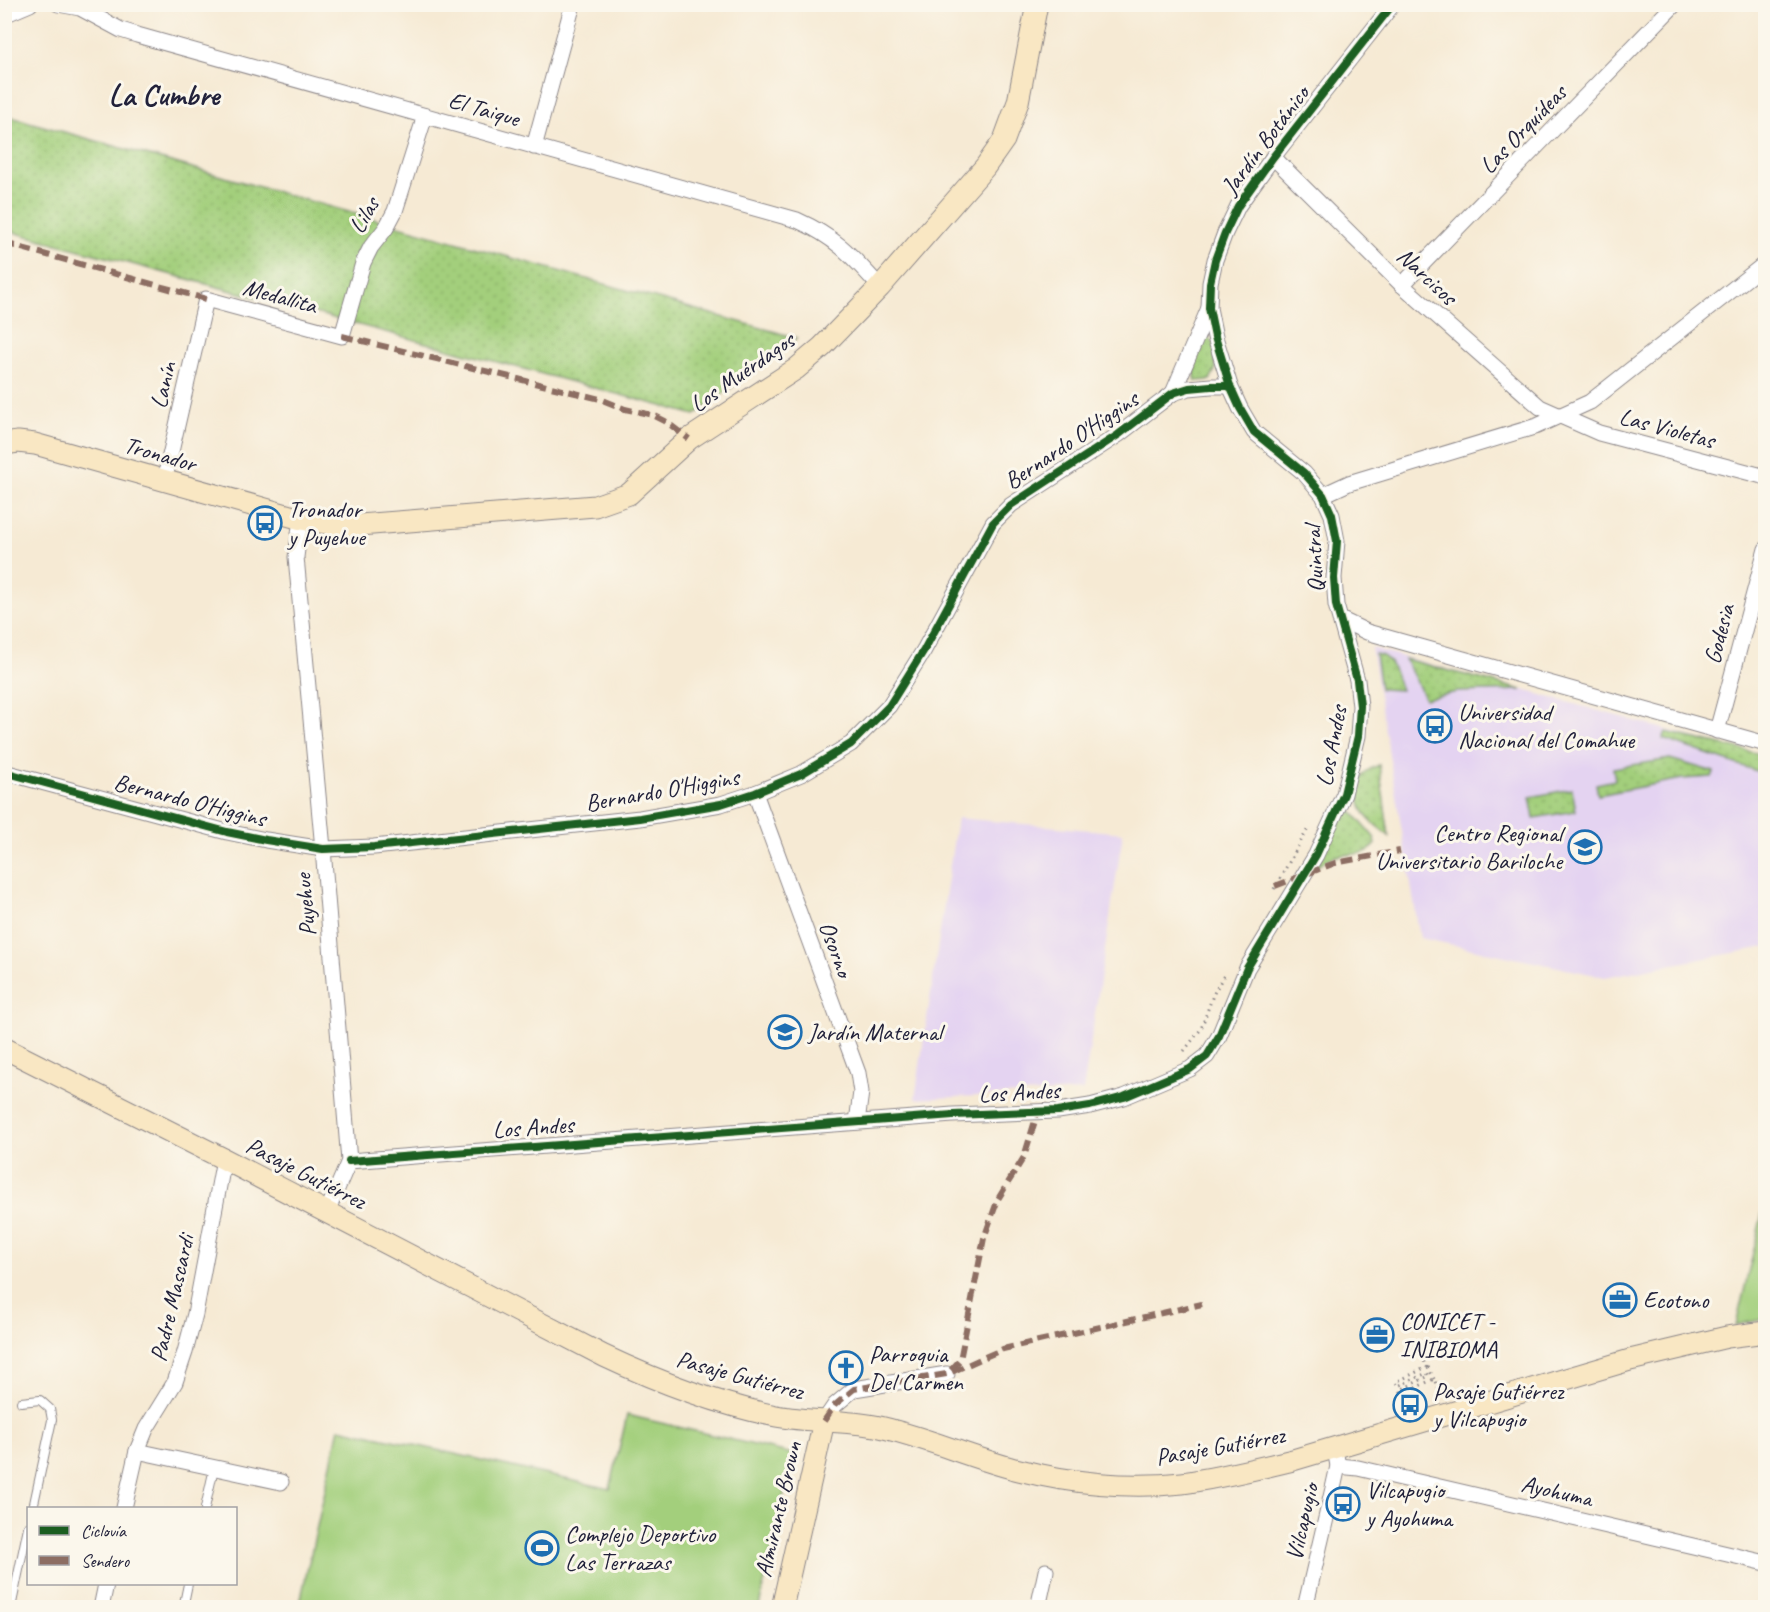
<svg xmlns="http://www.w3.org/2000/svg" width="1770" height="1612" viewBox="0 0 1770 1612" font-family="Caveat,sans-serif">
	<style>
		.built { fill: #e4d3f1 }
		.grass { fill: url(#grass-dots); stroke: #62785b; stroke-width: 1.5 }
		.garden { fill: #a3cf7b; stroke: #62785b; stroke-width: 1.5 }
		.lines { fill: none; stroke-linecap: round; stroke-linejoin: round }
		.lane-casing { stroke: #8c8688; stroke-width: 10 }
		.street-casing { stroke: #8c8688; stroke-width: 17 }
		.secondary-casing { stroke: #8c8688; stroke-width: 23 }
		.path { stroke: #8c8688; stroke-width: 3; stroke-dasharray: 1.5 4.5; stroke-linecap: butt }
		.lane { stroke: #fff; stroke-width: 8 }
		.street { stroke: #fff; stroke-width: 15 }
		.secondary { stroke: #f9e7c3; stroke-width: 21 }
		.quiet { stroke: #8d6e63; stroke-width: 6; stroke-dasharray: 12 6; stroke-linecap: butt }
		.cycleway-casing { stroke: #fbf7ec; stroke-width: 11 }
		.cycleway { stroke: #1b5e20; stroke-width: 8 }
		.labels { text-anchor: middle; stroke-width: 6; stroke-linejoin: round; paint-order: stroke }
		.street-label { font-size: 24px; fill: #22223b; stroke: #fbf7ec }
		.poi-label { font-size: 24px; fill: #22223b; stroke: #fbf7ec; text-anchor: start }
		.district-label { font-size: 30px; font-weight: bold; fill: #22223b; stroke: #fbf7ec }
	</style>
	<defs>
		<pattern id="grass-dots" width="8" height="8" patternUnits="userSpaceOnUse" patternTransform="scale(1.5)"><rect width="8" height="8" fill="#a3cf7b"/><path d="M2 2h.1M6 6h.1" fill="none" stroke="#8cb16b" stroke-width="1.8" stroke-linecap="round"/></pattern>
	</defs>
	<rect width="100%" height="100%" fill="#fbf7ec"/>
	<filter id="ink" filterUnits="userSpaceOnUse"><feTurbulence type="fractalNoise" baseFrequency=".0167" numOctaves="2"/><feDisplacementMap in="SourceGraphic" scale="12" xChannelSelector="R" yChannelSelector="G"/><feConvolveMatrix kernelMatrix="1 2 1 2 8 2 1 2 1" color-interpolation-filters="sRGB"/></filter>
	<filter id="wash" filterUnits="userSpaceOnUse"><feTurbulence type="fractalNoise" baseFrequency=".008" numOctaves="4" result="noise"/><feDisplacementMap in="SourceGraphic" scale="24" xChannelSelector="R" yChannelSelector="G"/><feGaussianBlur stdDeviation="1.35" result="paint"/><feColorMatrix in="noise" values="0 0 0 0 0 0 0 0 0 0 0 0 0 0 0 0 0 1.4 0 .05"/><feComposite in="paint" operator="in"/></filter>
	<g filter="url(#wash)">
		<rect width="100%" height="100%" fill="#f6ead4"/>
		<g class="built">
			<polygon points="1371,648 1765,757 1765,947 1605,977 1420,938"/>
			<polygon points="957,818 1123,833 1083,1091 915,1099"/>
		</g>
		<g class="grass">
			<polygon points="4,115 797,338 695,415 5,230"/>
			<path d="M1207 337 1214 343 1216 368 1210 380 1196 381C1193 368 1193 347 1202 338Z"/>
			<path d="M1375 654C1393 655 1395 676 1401 690L1380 689Z"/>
			<polygon points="1405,659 1522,690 1457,692 1425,699"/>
			<polygon points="1666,732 1765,755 1765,774 1663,739"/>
			<polygon points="1670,759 1714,772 1712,777 1682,779 1598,795 1596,784 1615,780 1613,768"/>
			<path d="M1379 765 1389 836C1382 830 1373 824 1367 817 1358 805 1355 784 1366 772 1369 769 1375 767 1379 765Z"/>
			<polygon points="1572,789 1576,811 1534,818 1530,797"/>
			<path d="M1348 807 1374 837 1376 844C1365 858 1348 852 1333 857 1327 859 1321 864 1315 867L1343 813Z"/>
		</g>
		<g class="garden">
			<polygon points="1765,1202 1765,1319 1736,1325"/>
			<polygon points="627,1415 793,1454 759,1607 299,1607 339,1428 610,1489"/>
		</g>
	</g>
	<g filter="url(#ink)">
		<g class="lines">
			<defs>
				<g id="lane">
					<polyline points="21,1402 40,1400 50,1409 52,1420 33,1508"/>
					<polyline points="205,1508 214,1468"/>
					<polyline points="11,1608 28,1527"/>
					<polyline points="183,1608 188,1584"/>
				</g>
				<g id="street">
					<path d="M58 4 80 8 121 30 137 35 797 220C837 238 852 256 880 287"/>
					<polyline points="4,15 30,4"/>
					<polyline points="534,147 573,4"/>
					<polyline points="1273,157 1402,285 1540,407 1599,433 1766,477"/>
					<polyline points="1402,285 1675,4"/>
					<polyline points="1173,393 1209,308"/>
					<polyline points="164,482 206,299 342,336 363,263 371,247 386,228 395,211 425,116"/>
					<polyline points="1323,495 1349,483 1537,426 1590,402 1766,263"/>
					<polyline points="301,519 296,557 323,849 349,1161 327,1212"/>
					<polyline points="1342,620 1367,632 1766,744"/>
					<polyline points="1717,731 1766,549"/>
					<polyline points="4,772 227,832 266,840 323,849 374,847 640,818 721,804 755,793 801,774 851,744 889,706 924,650 993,523 1011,505 1118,435 1173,393 1189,388 1211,386 1230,386"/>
					<polyline points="755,793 858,1073 861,1092 857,1122"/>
					<polyline points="349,1161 953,1115 1058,1111 1090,1106 1124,1097 1190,1069 1207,1056 1219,1036 1247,968 1316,855 1344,794 1358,736 1360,706 1357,680 1336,605 1334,578 1337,541 1332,515 1323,495 1304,473 1254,432 1240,408 1230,386 1215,337 1209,308 1210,283 1215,260 1225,233 1238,206 1273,157 1393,4"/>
					<polyline points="824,1421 835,1405 854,1389 947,1374"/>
					<polyline points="137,1451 281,1482"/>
					<polyline points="1338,1466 1358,1468 1766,1563"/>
					<polyline points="124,1508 137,1451 146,1429 175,1382 185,1352 195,1314 224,1159"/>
					<polyline points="101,1608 106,1584"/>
					<polyline points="1038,1608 1046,1571"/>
					<polyline points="1305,1608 1334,1484 1338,1466 1336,1455"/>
				</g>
				<g id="secondary">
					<polyline points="4,444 18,442 35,444 301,519 331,524 360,525 595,506 629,494 689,439 796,369 822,347 880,287 985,167 1004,140 1018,102 1037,4"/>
					<path d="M4 1048 224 1159 604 1356C659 1382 717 1404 776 1416 809 1422 843 1420 875 1426 924 1436 970 1458 1019 1470 1070 1483 1129 1489 1182 1483 1219 1478 1256 1469 1293 1460L1630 1360 1727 1337 1766 1332"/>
					<polyline points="782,1608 824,1421"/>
				</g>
			</defs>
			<use href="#lane" class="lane-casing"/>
			<use href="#street" class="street-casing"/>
			<use href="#secondary" class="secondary-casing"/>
			<g class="path">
				<polyline points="1274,889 1309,827"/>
				<polyline points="1184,1051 1201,1029 1213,995 1224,975"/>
				<polyline points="1021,1094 1062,1092"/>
				<polyline points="1424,1361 1427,1367 1396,1382 1398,1386 1427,1373 1429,1376 1400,1390 1402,1394 1434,1379 1442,1398"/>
				<polyline points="1428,1367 1434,1379"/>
			</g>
			<use href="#lane" class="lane"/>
			<use href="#street" class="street"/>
			<use href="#secondary" class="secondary"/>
			<g class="quiet">
				<polyline points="4,243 206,299"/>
				<polyline points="342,336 600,399 625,409 653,415 665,421 689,439"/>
				<polyline points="1275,886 1335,863 1400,851"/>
				<polyline points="951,1370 960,1360 984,1238 998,1199 1024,1157 1038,1111"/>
				<polyline points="824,1421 835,1405 854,1389 947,1374 1003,1349 1202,1304"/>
			</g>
			<defs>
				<g id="cycleway">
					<polyline points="4,772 227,832 266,840 323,849 374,847 640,818 721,804 755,793 801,774 851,744 889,706 924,650 993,523 1011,505 1118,435 1173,393 1189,388 1211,386 1230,386"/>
					<polyline points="349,1161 953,1115 1058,1111 1090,1106 1124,1097 1190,1069 1207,1056 1219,1036 1247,968 1316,855 1344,794 1358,736 1360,706 1357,680 1336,605 1334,578 1337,541 1332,515 1323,495 1304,473 1254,432 1240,408 1230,386 1215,337 1209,308 1210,283 1215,260 1225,233 1238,206 1273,157 1393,4"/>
				</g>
			</defs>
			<use href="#cycleway" class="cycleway-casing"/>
			<use href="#cycleway" class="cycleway"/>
		</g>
	</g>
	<defs>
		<symbol id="bus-ring" viewBox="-11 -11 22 22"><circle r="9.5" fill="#fbf7ec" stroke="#1f6fb2" stroke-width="1.5"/><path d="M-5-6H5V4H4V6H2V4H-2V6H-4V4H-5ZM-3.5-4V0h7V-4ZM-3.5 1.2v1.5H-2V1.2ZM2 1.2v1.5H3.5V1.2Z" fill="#1f6fb2"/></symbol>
		<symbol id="university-ring" viewBox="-11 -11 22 22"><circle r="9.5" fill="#fbf7ec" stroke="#1f6fb2" stroke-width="1.5"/><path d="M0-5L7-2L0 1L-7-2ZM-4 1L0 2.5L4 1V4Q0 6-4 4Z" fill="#1f6fb2"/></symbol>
		<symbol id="school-ring" viewBox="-11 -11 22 22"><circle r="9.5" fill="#fbf7ec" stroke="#1f6fb2" stroke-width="1.5"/><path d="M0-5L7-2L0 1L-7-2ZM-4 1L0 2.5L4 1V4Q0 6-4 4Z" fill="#1f6fb2"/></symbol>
		<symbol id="office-ring" viewBox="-11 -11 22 22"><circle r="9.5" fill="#fbf7ec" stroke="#1f6fb2" stroke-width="1.5"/><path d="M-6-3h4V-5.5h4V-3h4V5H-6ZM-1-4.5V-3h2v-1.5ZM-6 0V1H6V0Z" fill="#1f6fb2"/></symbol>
		<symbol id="church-ring" viewBox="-11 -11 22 22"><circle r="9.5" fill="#fbf7ec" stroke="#1f6fb2" stroke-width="1.5"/><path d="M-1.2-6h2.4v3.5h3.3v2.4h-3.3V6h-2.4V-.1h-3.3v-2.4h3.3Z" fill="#1f6fb2"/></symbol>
		<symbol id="stadium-ring" viewBox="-11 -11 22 22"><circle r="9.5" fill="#fbf7ec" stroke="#1f6fb2" stroke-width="1.5"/><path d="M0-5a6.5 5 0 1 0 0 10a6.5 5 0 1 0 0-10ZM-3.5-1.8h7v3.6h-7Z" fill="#1f6fb2"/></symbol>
	</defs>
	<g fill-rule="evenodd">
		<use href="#bus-ring" x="246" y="504" width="38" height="38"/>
		<use href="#bus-ring" x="1416" y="707" width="38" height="38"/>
		<use href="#university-ring" x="1566" y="828" width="38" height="38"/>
		<use href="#school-ring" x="766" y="1013" width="38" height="38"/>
		<use href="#office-ring" x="1601" y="1281" width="38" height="38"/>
		<use href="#office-ring" x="1358" y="1316" width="38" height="38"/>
		<use href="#church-ring" x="827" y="1349" width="38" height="38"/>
		<use href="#bus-ring" x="1391" y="1386" width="38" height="38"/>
		<use href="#bus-ring" x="1324" y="1485" width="38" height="38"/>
		<use href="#stadium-ring" x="523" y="1529" width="38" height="38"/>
	</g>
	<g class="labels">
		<g class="street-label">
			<text transform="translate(484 109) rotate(16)" y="8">El Taique</text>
			<text transform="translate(1523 129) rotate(-46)" y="8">Las Orquídeas</text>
			<text transform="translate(1265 140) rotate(-53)" y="8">Jardín Botánico</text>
			<text transform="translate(364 215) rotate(-60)" y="8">Lilas</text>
			<text transform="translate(1427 276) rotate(43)" y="8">Narcisos</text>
			<text transform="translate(280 296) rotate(15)" y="8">Medallita</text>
			<text transform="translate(742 372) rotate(-35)" y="8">Los Muérdagos</text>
			<text transform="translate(163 385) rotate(-77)" y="8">Lanín</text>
			<text transform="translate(1667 428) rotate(15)" y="8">Las Violetas</text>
			<text transform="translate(1071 440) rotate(-34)" y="8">Bernardo O'Higgins</text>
			<text transform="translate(160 454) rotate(16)" y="8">Tronador</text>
			<text transform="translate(1314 559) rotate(-93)" y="8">Quintral</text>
			<text transform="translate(1719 634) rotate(-75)" y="8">Godesia</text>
			<text transform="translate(1331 746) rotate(-79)" y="8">Los Andes</text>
			<text transform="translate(662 790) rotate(-10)" y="8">Bernardo O'Higgins</text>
			<text transform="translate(190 800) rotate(14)" y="8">Bernardo O'Higgins</text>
			<text transform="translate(305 905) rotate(-95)" y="8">Puyehue</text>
			<text transform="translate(836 949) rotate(70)" y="8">Osorno</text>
			<text transform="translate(1019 1092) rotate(-3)" y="8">Los Andes</text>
			<text transform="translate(533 1127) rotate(-4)" y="8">Los Andes</text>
			<text transform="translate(306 1173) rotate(27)" y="8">Pasaje Gutiérrez</text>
			<text transform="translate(172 1298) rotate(-77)" y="8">Padre Mascardi</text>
			<text transform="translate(740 1375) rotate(15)" y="8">Pasaje Gutiérrez</text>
			<text transform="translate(1220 1446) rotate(-10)" y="8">Pasaje Gutiérrez</text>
			<text transform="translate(1557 1491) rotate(13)" y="8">Ayohuma</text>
			<text transform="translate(778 1509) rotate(-77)" y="8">Almirante Brown</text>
			<text transform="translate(1302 1522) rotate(-77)" y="8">Vilcapugio</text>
		</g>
		<g class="poi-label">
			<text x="288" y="517">Tronador<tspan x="288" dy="28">y Puyehue</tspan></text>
			<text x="1458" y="720">Universidad<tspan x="1458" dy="28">Nacional del Comahue</tspan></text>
			<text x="1562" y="841" text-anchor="end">Centro Regional<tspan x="1562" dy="28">Universitario Bariloche</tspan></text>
			<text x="808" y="1040">Jardín Maternal</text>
			<text x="1643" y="1308">Ecotono</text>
			<text x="1400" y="1329">CONICET -<tspan x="1400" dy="28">INIBIOMA</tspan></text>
			<text x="869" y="1362">Parroquia<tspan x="869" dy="28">Del Carmen</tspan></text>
			<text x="1433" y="1399">Pasaje Gutiérrez<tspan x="1433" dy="28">y Vilcapugio</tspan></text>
			<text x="1366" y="1498">Vilcapugio<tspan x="1366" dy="28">y Ayohuma</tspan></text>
			<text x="565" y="1542">Complejo Deportivo<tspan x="565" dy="28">Las Terrazas</tspan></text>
		</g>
		<g class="district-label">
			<text x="164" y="105">La Cumbre</text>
		</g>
	</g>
	<rect width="1770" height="1612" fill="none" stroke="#fbf7ec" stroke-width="24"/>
	<rect x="27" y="1507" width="210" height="78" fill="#fbf7ec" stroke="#a4a2a5" stroke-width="1.5"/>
	<rect x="39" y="1526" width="30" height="9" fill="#1b5e20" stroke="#a4a2a5" stroke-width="1.5"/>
	<text x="81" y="1537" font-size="18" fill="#22223b">Ciclovía</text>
	<rect x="39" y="1556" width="30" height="9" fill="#8d6e63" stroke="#a4a2a5" stroke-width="1.5"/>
	<text x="81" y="1567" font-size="18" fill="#22223b">Sendero</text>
</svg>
